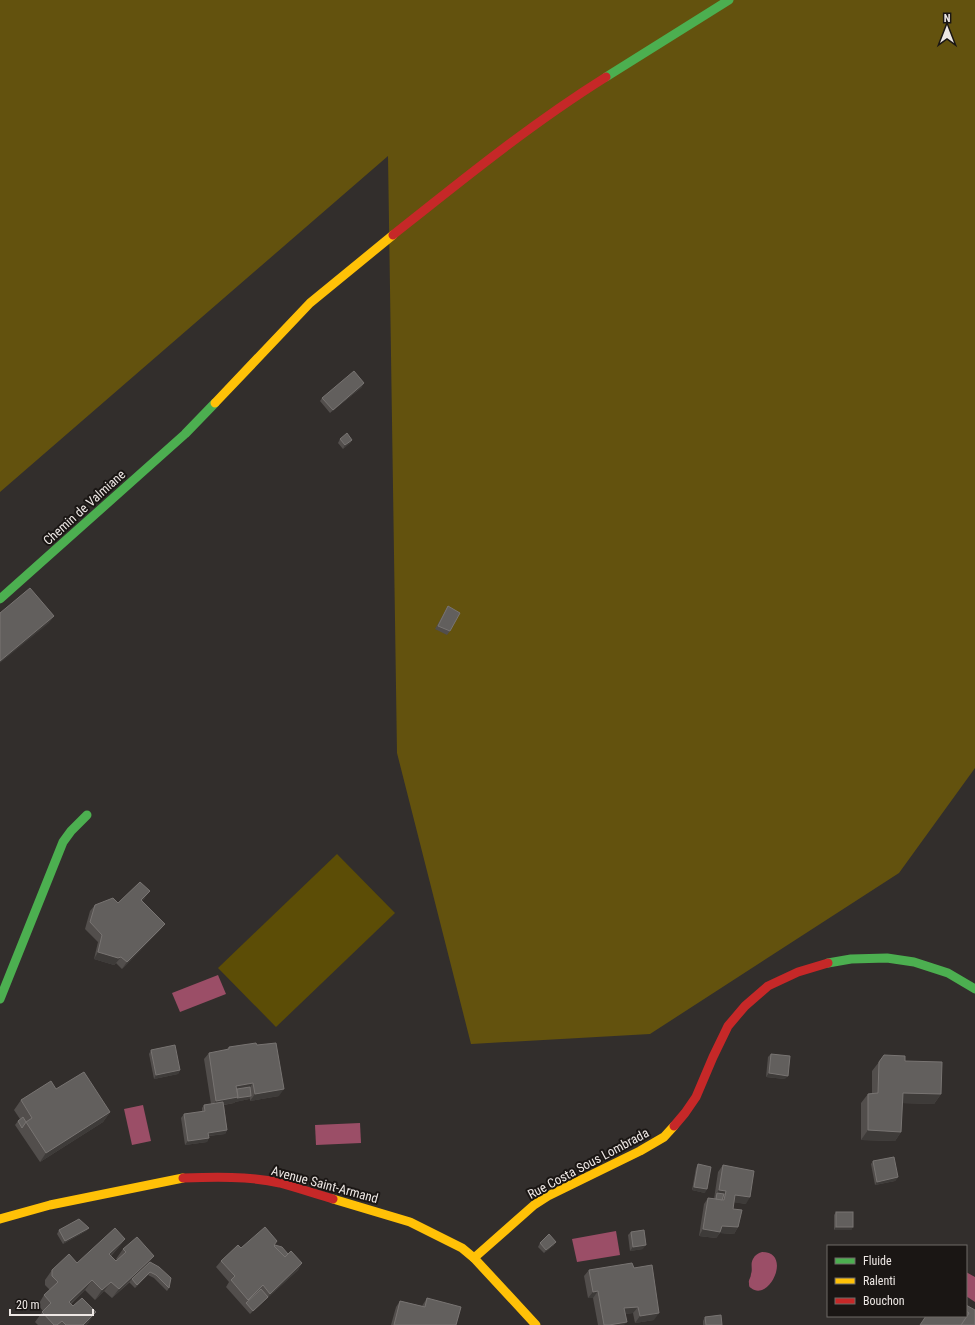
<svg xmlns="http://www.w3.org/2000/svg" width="975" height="1325" viewBox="0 0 975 1325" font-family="'Roboto Condensed',sans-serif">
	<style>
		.green { fill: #5c4d06 }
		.forest { fill: #63520e }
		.water { fill: #9b4e67 }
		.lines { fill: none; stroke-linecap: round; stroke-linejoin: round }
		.fast { stroke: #4caf50; stroke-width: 9 }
		.slow { stroke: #ffc107; stroke-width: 9 }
		.jam { stroke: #c62828; stroke-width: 9 }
		.wall { fill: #524e4c }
		.shaded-wall { fill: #3e3b39 }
		.building { fill: #625f5d; stroke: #787472 }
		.labels { text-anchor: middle; stroke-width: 4; stroke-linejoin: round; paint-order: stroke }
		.street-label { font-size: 13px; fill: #ede7e4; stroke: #1a1614 }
	</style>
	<rect width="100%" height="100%" fill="#322e2c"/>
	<polygon class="green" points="337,854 395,913 276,1027 218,968"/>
	<polygon class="forest" points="0,0 975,0 975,768 899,873 650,1034 471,1044 397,753 388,156 0,492"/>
	<g class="water">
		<polygon points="218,975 226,994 180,1012 172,993"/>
		<polygon points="143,1105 151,1141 132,1145 124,1109"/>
		<polygon points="360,1123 361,1143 316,1145 315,1125"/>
		<polygon points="616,1231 620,1255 577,1262 572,1239"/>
		<path d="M762 1252C793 1252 769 1303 751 1288 749 1287 749 1286 749 1283 748 1280 751 1278 751 1274 753 1269 750 1264 753 1259 755 1255 758 1253 762 1252Z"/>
		<polygon points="966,1272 975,1277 975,1302 966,1296"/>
	</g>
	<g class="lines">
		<g class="fast">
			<polyline points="606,77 729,0"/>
			<polyline points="0,599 185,434 215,403"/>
			<polyline points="828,963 851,959 887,958 914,962 948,973 975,989"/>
			<polyline points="0,999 63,842 71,831 87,815"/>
		</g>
		<g class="slow">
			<polyline points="215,403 310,303 393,235"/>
			<polyline points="333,1199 410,1222 462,1248 474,1258 536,1325"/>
			<polyline points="0,1219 50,1205 183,1178"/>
			<polyline points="474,1258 534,1205 548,1196 640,1151 664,1137 674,1126"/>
		</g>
		<g class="jam">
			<path d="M393 235C462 180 531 124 606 77"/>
			<polyline points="674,1126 685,1113 696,1097 713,1057 728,1026 745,1006 768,986 798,972 828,963"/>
			<path d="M183 1178C213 1177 250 1176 280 1183 298 1188 316 1194 333 1199"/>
		</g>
	</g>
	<g class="wall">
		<polygon points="362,387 330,413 320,401 322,398"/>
		<polygon points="340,439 352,440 350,443 343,449 338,443"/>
		<polygon points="448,606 450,631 447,635 435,629"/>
		<polygon points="145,898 142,901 165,924 160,930 122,969 116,963 114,965 94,959 98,942 85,929 90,911 95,905 118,903"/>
		<polygon points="257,1045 279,1096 250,1101 250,1098 249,1099 235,1102 234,1103 224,1105 227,1130 225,1134 209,1136 207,1142 185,1145 181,1118 184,1114 202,1112 202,1108 204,1105 211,1104 204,1059 209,1053 226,1050 229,1047"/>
		<polygon points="151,1050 180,1070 178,1074 154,1079 149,1054"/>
		<polygon points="771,1054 785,1079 766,1077 768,1057"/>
		<polygon points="905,1061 941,1094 934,1104 902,1103 901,1132 895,1141 861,1140 861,1103 868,1094 872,1093 872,1071 879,1062"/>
		<polygon points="56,1089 110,1112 103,1122 40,1162 15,1125 18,1121 20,1119 14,1110 21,1100"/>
		<polygon points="873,1161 898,1177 895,1181 875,1185 871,1164"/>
		<polygon points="698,1164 705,1193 692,1190 696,1168"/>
		<polygon points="723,1165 746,1204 734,1202 733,1209 738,1227 734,1234 720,1233 716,1238 699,1236 704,1204 708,1198 714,1199 718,1172"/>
		<polygon points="836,1212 853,1227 851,1230 834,1230 834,1215"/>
		<polygon points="89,1228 86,1231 63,1244 57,1234 59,1230"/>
		<polygon points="631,1232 643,1249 630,1251 628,1235"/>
		<polygon points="125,1239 118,1248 111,1256 116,1261 117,1260 116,1259 123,1249 150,1262 169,1288 167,1291 154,1278 148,1275 135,1288 129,1282 130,1282 112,1298 104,1291 95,1300 85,1290 71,1304 89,1322 86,1325 38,1325 35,1322 43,1311 38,1305 44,1295 50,1290 45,1285 45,1280 52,1270 77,1263"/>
		<polygon points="540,1243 554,1245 544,1253 538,1247"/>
		<polygon points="275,1245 302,1263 298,1270 250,1314 226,1287 229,1282 216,1267 221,1261 241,1248"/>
		<polygon points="634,1268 654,1320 635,1323 633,1313 625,1314 624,1325 598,1325 593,1298 588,1298 584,1276 589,1270"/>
		<polygon points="427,1298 456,1325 391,1325 396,1307 400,1301 422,1306"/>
		<polygon points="705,1317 722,1325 703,1325 703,1321"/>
	</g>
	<g class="shaded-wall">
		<polygon points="364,383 362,387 330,413 333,410"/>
		<polygon points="352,440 350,443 343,449 345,445"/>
		<polygon points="54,616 49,623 0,663 0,661"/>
		<polygon points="150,891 145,898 136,907 141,900"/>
		<polygon points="165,924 160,930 122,969 127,962"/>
		<polygon points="98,952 121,957 116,963 114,965 94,959"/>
		<polygon points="180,1070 178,1074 154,1079 156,1075"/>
		<polygon points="769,1073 788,1076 785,1079 766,1077"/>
		<polygon points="253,1083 248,1090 235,1092 236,1086"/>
		<polygon points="284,1089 279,1096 250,1101 255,1094"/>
		<polygon points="903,1093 941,1094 934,1104 896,1103"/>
		<polygon points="251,1096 249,1099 235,1102 234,1103 211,1107 216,1101 238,1097"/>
		<polygon points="110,1112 103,1122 40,1162 46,1153"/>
		<polygon points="227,1130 225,1134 206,1136 208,1133"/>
		<polygon points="868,1130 901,1132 895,1141 861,1140"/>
		<polygon points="209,1138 207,1142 185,1145 188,1141"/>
		<polygon points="898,1177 895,1181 875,1185 877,1182"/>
		<polygon points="694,1187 707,1189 705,1193 692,1190"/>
		<polygon points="719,1190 726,1191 721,1198 717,1193 714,1196"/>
		<polygon points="735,1195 750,1197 746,1204 731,1202"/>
		<polygon points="722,1226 738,1227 734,1234 720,1233 716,1238 699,1236 703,1229"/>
		<polygon points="836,1227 853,1227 851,1230 834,1230"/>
		<polygon points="89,1228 86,1231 63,1244 65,1241"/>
		<polygon points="125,1239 118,1248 102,1264 109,1254"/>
		<polygon points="556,1242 554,1245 544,1253 546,1250"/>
		<polygon points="646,1245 643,1249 630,1251 633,1247"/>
		<polygon points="154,1256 147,1265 132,1279 130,1281 112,1298 119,1289"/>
		<polygon points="302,1263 298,1270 250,1314 253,1311 268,1297 270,1294"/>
		<polygon points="150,1272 148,1275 135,1288 137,1285"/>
		<polygon points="92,1280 85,1290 62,1311 69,1302"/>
		<polygon points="111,1282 104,1291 95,1300 102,1290"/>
		<polygon points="598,1291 593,1298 588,1298 593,1292"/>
		<polygon points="638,1307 633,1313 620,1315 624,1308"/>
		<polygon points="96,1312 89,1322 86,1325 83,1325"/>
		<polygon points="659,1313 654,1320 635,1323 640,1316"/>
		<polygon points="627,1322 624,1325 609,1325"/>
	</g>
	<g class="building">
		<polygon points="354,371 364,383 333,410 322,398"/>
		<polygon points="347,433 352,440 345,445 340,439"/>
		<polygon points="30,588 54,616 0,661 0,613"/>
		<polygon points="448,606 460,613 450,631 438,626"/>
		<polygon points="140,882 150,891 141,900 165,924 127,962 121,957 118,958 98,952 102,935 90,922 95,905 113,898 118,903"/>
		<polygon points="256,1043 257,1045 276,1043 284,1089 255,1094 253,1083 236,1086 238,1097 216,1101 209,1053 229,1049 229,1047"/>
		<polygon points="175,1045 180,1070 156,1075 151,1050"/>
		<polygon points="771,1054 790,1056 788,1076 769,1073"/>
		<polygon points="884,1055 905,1056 905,1061 942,1062 941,1094 903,1093 901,1132 868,1130 868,1094 878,1093 879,1062"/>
		<polygon points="84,1072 110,1112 46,1153 26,1122 32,1118 21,1100 51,1081 56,1089"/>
		<polygon points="250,1087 251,1096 237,1098 238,1097 237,1089"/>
		<polygon points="223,1102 227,1130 208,1133 209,1138 188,1141 184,1114 205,1111 204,1105"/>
		<polygon points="23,1117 26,1122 22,1128 18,1121"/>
		<polygon points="894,1157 898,1177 877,1182 873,1161"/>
		<polygon points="698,1164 711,1167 707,1189 694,1187"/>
		<polygon points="723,1165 754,1171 750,1197 735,1195 733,1209 742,1210 738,1227 722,1226 720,1232 703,1229 708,1198 724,1200 726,1191 719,1190"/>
		<polygon points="717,1193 724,1194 722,1200 716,1199"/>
		<rect x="836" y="1212" width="17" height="15"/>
		<polygon points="79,1219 89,1228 65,1241 59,1230"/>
		<polygon points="265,1227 277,1241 274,1245 285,1257 291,1251 302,1263 270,1294 263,1285 248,1300 231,1280 235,1276 221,1261 238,1245 241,1248"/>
		<polygon points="115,1228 125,1239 109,1254 116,1261 126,1252 123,1249 137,1237 154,1256 119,1289 111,1282 102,1290 92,1280 69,1302 73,1306 82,1298 96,1312 83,1325 66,1325 62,1321 57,1325 54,1325 42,1312 51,1303 44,1295 58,1282 52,1276 52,1270 69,1254 77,1263"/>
		<polygon points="644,1230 646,1245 633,1247 631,1232"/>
		<polygon points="549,1234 556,1242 546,1250 540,1243"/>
		<polygon points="275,1245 282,1247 288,1254 285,1257 274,1246"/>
		<polygon points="150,1262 159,1267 171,1278 169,1288 156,1275 150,1272 137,1285 132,1279"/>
		<polygon points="632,1263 634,1268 652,1265 659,1313 640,1316 638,1307 624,1308 627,1322 609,1325 604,1325 598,1291 593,1292 589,1270"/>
		<polygon points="261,1289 268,1297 253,1311 246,1303"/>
		<polygon points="427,1298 461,1307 456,1325 394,1325 400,1301 425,1307"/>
		<polygon points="966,1305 975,1310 975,1325 961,1325 969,1313 966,1311"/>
		<polygon points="966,1311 969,1313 961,1325 920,1325 926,1316 966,1316"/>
		<polygon points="721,1315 722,1325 706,1325 705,1317"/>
	</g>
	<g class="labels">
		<g class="street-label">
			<text transform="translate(84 507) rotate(-42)" y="5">Chemin de Valmiane</text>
			<text transform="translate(588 1163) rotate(-28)" y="5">Rue Costa Sous Lombrada</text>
			<text transform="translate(325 1184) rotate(15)" y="5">Avenue Saint-Armand</text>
		</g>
	</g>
	<rect x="827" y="1245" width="140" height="72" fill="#1a1614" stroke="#6e6a67"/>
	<rect x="835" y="1258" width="20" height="6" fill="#4caf50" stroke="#6e6a67"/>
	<text x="863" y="1265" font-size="12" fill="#ede7e4">Fluide</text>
	<rect x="835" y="1278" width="20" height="6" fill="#ffc107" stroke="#6e6a67"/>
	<text x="863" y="1285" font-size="12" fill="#ede7e4">Ralenti</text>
	<rect x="835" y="1298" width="20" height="6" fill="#c62828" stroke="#6e6a67"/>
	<text x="863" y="1305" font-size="12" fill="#ede7e4">Bouchon</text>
	<g transform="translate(947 28)" stroke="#1a1614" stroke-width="3" paint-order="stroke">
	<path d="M0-3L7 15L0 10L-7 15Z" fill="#ede7e4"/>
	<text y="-6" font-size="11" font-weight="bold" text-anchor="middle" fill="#ede7e4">N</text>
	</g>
	<path d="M10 1309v6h83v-6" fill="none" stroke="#ede7e4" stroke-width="2"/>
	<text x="16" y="1309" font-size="12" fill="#ede7e4" stroke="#1a1614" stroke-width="3" paint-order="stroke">20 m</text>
</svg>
